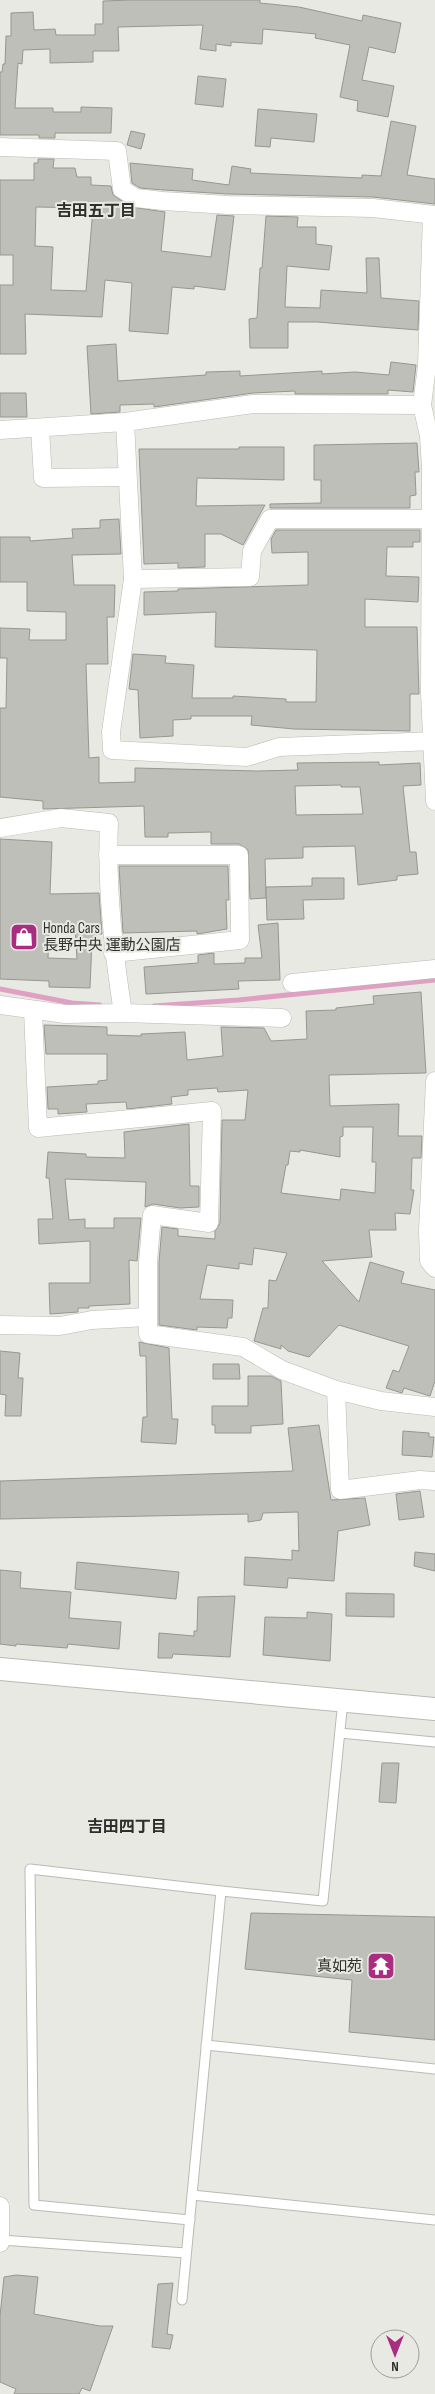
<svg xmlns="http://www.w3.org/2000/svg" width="435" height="2394" viewBox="0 0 435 2394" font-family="'Sofia Sans Condensed','Noto Sans JP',sans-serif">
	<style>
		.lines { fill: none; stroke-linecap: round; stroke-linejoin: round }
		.stream { stroke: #e0a0c4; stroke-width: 5 }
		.building { fill: #bfbfb9; stroke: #979791; fill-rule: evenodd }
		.service-casing { stroke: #babab5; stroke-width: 11 }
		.minor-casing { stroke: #babab5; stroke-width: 19 }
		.tertiary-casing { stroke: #babab5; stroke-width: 24 }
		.service { stroke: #fff; stroke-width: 9 }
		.minor { stroke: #fff; stroke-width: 18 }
		.tertiary { stroke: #fff; stroke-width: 22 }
		.labels { text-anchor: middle; stroke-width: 4; stroke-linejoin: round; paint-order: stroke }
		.poi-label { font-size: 15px; fill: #2e2e2c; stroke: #e9e9e3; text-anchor: start }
		.neighbourhood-label { font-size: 16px; font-weight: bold; fill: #2e2e2c; stroke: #e9e9e3 }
	</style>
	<rect width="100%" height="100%" fill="#e9e9e3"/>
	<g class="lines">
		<g class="stream">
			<polyline points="0,989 72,1003 100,1005"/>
			<polyline points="154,1006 238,1000 435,980"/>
		</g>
	</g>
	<g class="building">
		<polygon points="131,0 260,0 260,3 299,7 362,21 363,15 401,23 395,53 369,47 362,80 394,86 388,117 357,111 358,101 340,97 350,45 315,38 316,34 263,29 262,44 231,42 231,46 216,44 216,51 200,49 203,25 118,27 119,51 93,51 93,62 50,63 50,49 23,50 22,64 18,63 15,108 53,108 53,112 81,112 81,107 112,108 111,133 55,133 55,138 39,138 39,135 0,135 0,72 2,72 3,64 5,64 6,36 11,36 11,13 33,12 34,30 55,29 56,35 95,35 95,24 103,24 103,1"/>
		<polygon points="198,76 226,79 223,107 195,104"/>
		<polygon points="258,109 317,114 314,142 271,138 270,147 255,146"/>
		<polygon points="391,121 416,126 407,175 435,179 435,204 373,197 228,194 164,190 140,188 132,183 130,163 193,169 192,180 229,185 232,166 251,169 250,173 362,178 362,175 381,176"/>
		<polygon points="131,131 145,134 141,149 127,145"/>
		<path d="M38 159H54L53 168H75L77 177H91V185L111 186 113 195 131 207 165 212 161 251 211 257 217 215 234 216 225 290 194 286V289L172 287 168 334 129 331 132 283 105 280 102 317 25 314 26 354H0V285H13V255H0V180H34V163H38ZM36 207 93 208 86 291 51 290 53 247 35 246Z"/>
		<polygon points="266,216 298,217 297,227 316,227 316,244 332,246 329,270 287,266 285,307 320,308 321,290 367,293 366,258 379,258 381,298 419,301 418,330 317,322 288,322 288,348 250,348 249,319 257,318 260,268 262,268"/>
		<polygon points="116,344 118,381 206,375 206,372 240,371 240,376 322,371 322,374 355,372 389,375 391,362 416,365 413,392 388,390 388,394 295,394 295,391 253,393 154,407 154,404 120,405 120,412 91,414 87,346"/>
		<polygon points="0,393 26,393 27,417 0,417"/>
		<polygon points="417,443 419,472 415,472 416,495 410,496 410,508 270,508 270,504 321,503 321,480 314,480 314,445"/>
		<polygon points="239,447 284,447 284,480 197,478 196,506 265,505 243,545 221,534 205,534 205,567 178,568 178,563 144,564 139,449 239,449"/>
		<path d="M119 519 121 554 72 555 74 585H115L114 617H107L108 664H86L89 758 99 757V783L135 782V768L258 771 298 770 297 763 379 762V765L420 763 421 785 403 786 410 852H416L418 874 397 876V880L358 885 355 846 303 847V858L265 859 266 898 250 899 248 850 239 844H211V832L168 833V837H145L144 806 43 809V801L0 797V708H6L7 658H0V628L30 629 29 640H66V612L27 611V582H0V537H30V541L73 538 72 529 100 528V520ZM341 785V787H360L363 814 296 815 295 786Z"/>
		<polygon points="276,530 420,530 420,542 413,542 413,547 387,547 386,576 419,577 418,602 365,599 365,627 417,627 419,694 410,694 410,731 294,729 251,725 252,716 191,716 191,719 173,720 173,736 140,738 138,690 129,689 133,654 166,656 165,663 194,665 192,698 233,698 233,696 286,699 286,702 316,702 317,650 215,647 216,612 144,615 144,592 178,591 178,589 308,585 308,552 272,553 271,539"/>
		<path d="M0 839 52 842 50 894 99 893 102 934H96L97 939 92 940 90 988 49 987V981L0 979ZM75 929 77 959 48 958 49 930Z"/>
		<polygon points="119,866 228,866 229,900 226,900 227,929 197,934 197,931 123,933"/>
		<polygon points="312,878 344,878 344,899 303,900 304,919 267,920 266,887 312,886"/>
		<polygon points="278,923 280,980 238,981 239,989 146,994 144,967 198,963 198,955 214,953 214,964 245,963 245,958 262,958 258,925"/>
		<path d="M421 992 426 1073 329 1075 330 1106 399 1104 398 1136H422L421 1158H412L411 1190H414L410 1214 395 1213 396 1230H369L372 1257 322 1261 359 1302 370 1262 404 1272 401 1283 435 1290V1381L430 1396 404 1388 402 1393 386 1388 393 1370 399 1372 409 1346 339 1325 309 1357 288 1351 281 1345V1349L254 1341 263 1308H268L269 1280 276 1281 287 1253 254 1248 252 1265 239 1263V1269L207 1265 200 1299 233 1300 232 1318H228L227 1328 197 1327V1330L159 1325V1262L162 1227 178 1229V1236L215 1239V1231L220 1223 222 1120H245L248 1090 218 1092 217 1088 188 1090V1095L171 1097 172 1104 127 1109 126 1102 86 1104 87 1112 58 1114V1109H48L47 1087 98 1084V1081L107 1080V1054H46L44 1025 107 1027V1035L141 1036V1034L185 1032 187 1060 223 1056 221 1027 264 1028 271 1041 307 1039 306 1011 336 1010V1008L374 1004 373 996ZM343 1127H373L372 1162H376L375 1193 341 1189 340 1200 281 1193 286 1165H288L290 1151 300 1152V1150L340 1157V1137L343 1136Z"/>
		<polygon points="189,1124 190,1186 199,1186 199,1207 180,1208 153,1204 145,1207 146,1182 65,1179 69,1220 85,1219 85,1228 114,1228 114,1218 141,1218 137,1261 129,1260 130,1304 89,1306 89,1308 78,1308 78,1312 50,1314 49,1283 90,1283 90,1241 39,1244 38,1219 53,1219 49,1178 46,1178 48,1152 86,1154 86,1157 125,1158 124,1132"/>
		<polygon points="139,1342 169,1348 172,1419 178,1419 176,1444 141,1442 143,1417 147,1417 146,1356 140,1356"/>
		<polygon points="0,1351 20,1353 18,1378 23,1378 21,1416 5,1416 6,1395 0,1394"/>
		<polygon points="213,1364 239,1364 240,1379 213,1379"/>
		<polygon points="248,1376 271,1376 281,1381 283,1424 251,1426 251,1433 215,1433 215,1425 212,1425 212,1406 248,1406"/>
		<polygon points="319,1425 331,1500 365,1498 370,1525 338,1531 334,1581 288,1578 287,1588 244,1585 245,1557 292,1560 292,1550 299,1551 298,1512 263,1513 261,1520 248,1522 248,1514 0,1519 0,1481 293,1471 288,1428"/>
		<polygon points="403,1431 429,1433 429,1437 434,1437 432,1457 402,1455"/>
		<polygon points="420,1491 424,1517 399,1520 396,1494"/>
		<polygon points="415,1552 435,1554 435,1571 414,1566"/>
		<polygon points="77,1562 179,1572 176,1599 75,1589"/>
		<polygon points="0,1570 21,1572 20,1588 71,1592 69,1618 121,1622 119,1649 68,1644 67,1648 16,1644 16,1646 0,1644"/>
		<polygon points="346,1593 394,1594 394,1617 346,1616"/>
		<polygon points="235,1596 230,1657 173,1654 172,1658 158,1658 159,1633 194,1636 194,1631 197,1631 198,1597"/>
		<polygon points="307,1612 332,1614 330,1661 263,1655 265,1617 307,1618"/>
		<polygon points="382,1763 399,1763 396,1803 379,1802"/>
		<polygon points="251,1913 435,1917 435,2040 349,2032 352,1980 245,1969"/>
		<polygon points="16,2275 38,2277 34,2314 100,2326 113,2326 90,2391 82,2388 79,2394 14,2394 16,2389 0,2382 0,2316 4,2277"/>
		<polygon points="173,2283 167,2334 173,2335 170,2349 152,2347 158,2284"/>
	</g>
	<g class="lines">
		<defs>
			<g id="service">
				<polyline points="340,1733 435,1742"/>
				<polyline points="206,2045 435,2069"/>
				<polyline points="192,2195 435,2220"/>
				<polyline points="190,2220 34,2205 30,1869 221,1891"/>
				<polyline points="1,2240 186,2253"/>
				<polyline points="182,2300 221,1891 323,1901 343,1700"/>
			</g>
			<g id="minor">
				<polyline points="0,147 117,151 122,189 136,198 163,201 228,205 373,208 435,215"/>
				<polyline points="432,215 427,366 422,405 429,436 431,467 430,693 435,801"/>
				<polyline points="125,422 133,579 250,577 252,551 270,519 431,519"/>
				<polyline points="40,429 43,478 127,477"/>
				<polyline points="0,430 125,422 253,404 422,405"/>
				<polyline points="133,579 111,732 112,750 247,757 279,747 435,741"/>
				<path d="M0 828 61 818 109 823C106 887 113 950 123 1013"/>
				<polyline points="108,855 239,855 240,940 113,953"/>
				<polyline points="292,983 435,969"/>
				<polyline points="0,1005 65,1014 123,1013 282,1018"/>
				<polyline points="33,1010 38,1128 212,1111 209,1223 152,1215 148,1262 148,1334 243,1347 282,1370 336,1390 381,1401 435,1407"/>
				<polyline points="435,1081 428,1231 429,1261 435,1268"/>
				<polyline points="0,1325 60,1326 92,1320 147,1317"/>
				<polyline points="336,1390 340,1490 420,1480 435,1481"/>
				<polyline points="0,2206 0,2243"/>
			</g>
			<polyline id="tertiary" points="0,1669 435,1709"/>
		</defs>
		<use href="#service" class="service-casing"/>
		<use href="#minor" class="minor-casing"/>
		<use href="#tertiary" class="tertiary-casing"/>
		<use href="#service" class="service"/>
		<use href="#minor" class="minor"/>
		<use href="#tertiary" class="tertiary"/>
	</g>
	<defs>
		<symbol id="shop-square" viewBox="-11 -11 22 22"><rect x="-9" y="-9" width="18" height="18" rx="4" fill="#a92d80" stroke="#e9e9e3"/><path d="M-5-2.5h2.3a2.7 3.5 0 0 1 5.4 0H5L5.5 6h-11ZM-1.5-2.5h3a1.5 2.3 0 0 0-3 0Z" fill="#fff"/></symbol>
		<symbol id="temple-square" viewBox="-11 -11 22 22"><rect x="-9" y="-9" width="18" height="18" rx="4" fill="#a92d80" stroke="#e9e9e3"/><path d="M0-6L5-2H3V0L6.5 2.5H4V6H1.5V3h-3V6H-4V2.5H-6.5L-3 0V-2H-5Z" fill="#fff"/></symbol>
	</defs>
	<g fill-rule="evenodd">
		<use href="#shop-square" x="8" y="921" width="32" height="32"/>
		<use href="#temple-square" x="365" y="1950" width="32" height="32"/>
	</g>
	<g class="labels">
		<g class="poi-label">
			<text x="43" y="933">Honda Cars<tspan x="43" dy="17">長野中央 運動公園店</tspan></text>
			<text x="362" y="1971" text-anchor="end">真如苑</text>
		</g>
		<g class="neighbourhood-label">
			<text x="96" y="216">吉田五丁目</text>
			<text x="127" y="1832">吉田四丁目</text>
		</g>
	</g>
	<g transform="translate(395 2354) rotate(180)"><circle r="24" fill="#e9e9e3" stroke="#9e9e9a"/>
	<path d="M0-4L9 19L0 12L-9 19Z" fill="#a92d80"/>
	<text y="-8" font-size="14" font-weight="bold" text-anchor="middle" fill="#2e2e2c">N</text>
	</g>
</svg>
